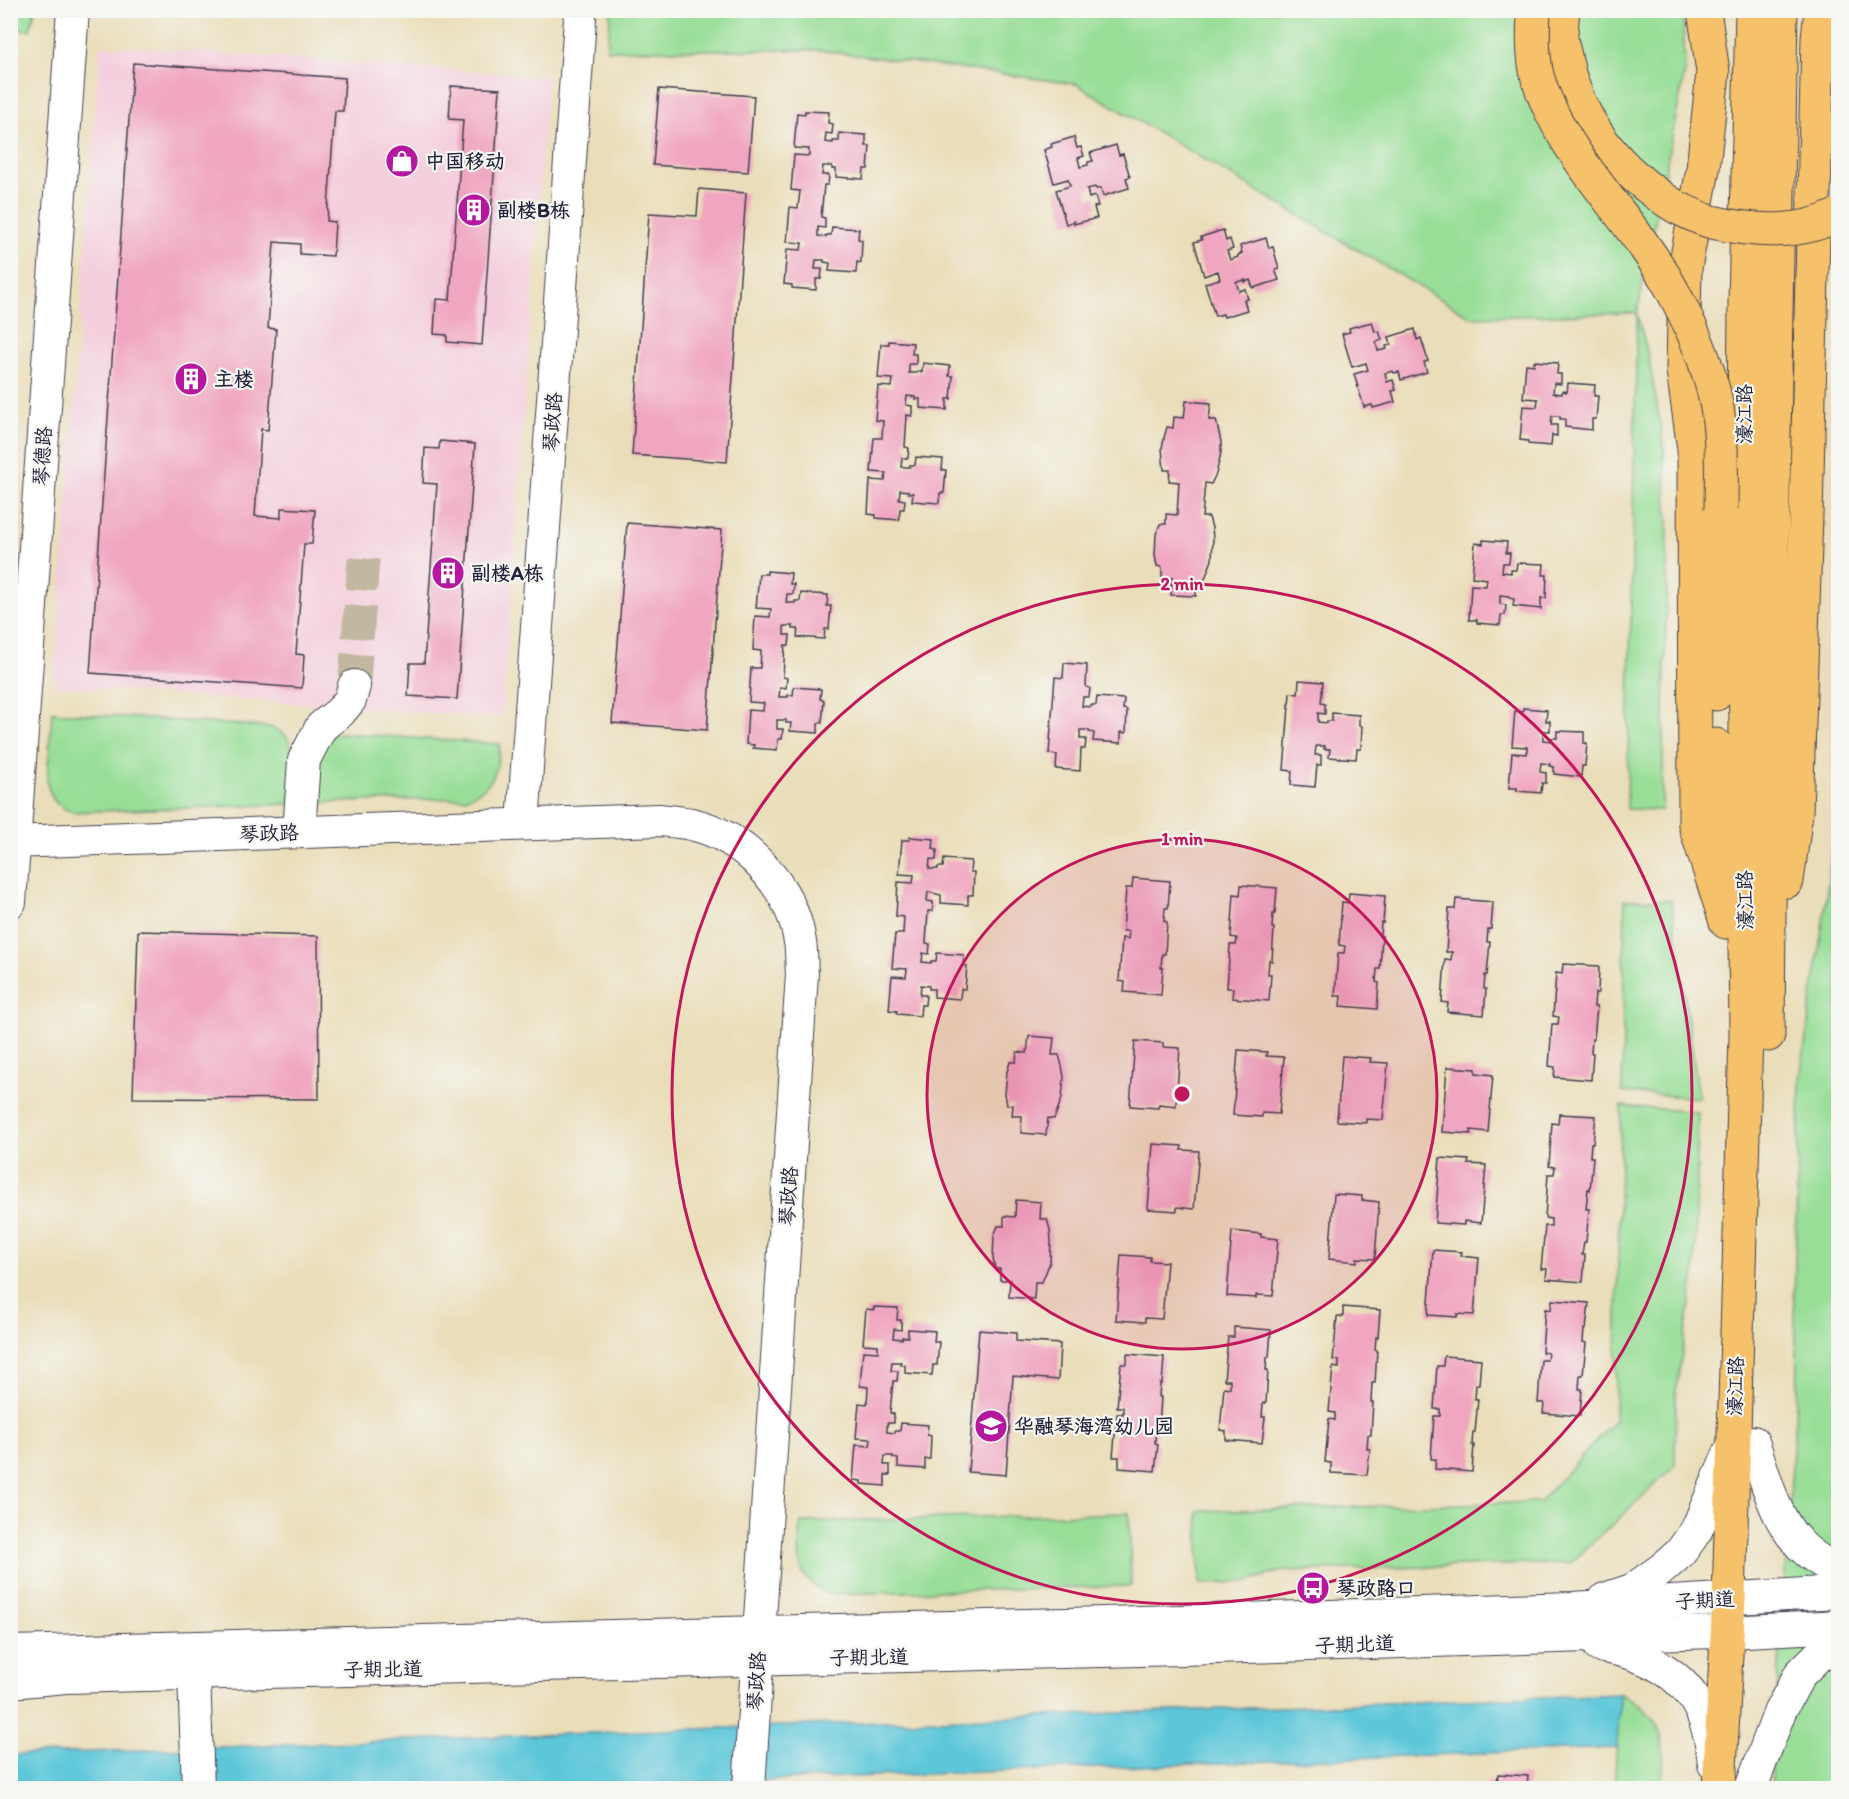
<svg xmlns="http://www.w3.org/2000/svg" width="1849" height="1799" viewBox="0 0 1849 1799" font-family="Itim,'LXGW WenKai TC',sans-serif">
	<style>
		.built { fill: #f4cfdd }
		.green { fill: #98de97; stroke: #5d8069; stroke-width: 1.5 }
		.water { fill: #5dc7d9; stroke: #40748a; stroke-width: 1.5 }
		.building { fill: #f0a5c0 }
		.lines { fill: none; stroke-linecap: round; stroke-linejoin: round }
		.minor-tunnel { stroke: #c2b8a1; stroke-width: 32; stroke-dasharray: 32 16; stroke-linecap: butt }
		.minor-casing { stroke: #403e4e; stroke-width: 34 }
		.major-casing { stroke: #403e4e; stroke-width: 35 }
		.minor { stroke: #fff; stroke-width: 32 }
		.major { stroke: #f5c16b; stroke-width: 33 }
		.major-bridge-casing { stroke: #403e4e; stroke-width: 35; stroke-linecap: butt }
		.major-bridge { stroke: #f5c16b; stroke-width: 33 }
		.ring { fill: none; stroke: #c2185b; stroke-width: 3 }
		.labels { text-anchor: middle; stroke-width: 4.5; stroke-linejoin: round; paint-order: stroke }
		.poi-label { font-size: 20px; font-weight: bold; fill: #22223b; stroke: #f6f6f2; text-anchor: start }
		.street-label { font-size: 20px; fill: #22223b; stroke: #f6f6f2 }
		.centre { fill: #c2185b; stroke: #f6f6f2; stroke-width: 3 }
		.ring-label { font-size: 18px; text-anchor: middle; font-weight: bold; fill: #c2185b; stroke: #f6f6f2; stroke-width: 4.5; stroke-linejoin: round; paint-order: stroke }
	</style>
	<rect width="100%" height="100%" fill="#f6f6f2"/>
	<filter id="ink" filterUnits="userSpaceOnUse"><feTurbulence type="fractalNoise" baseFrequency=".0167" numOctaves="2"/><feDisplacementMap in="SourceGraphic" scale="12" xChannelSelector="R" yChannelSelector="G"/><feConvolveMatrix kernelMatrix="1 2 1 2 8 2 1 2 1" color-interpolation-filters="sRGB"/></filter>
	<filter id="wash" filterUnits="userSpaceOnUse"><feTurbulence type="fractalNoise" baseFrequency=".008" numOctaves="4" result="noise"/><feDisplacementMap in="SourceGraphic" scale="24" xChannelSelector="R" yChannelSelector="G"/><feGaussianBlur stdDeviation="1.35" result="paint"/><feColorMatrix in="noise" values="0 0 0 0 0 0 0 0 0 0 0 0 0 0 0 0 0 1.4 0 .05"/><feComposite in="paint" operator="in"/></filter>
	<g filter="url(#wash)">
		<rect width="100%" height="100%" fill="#eadeba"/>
		<polygon class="built" points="100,45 548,77 502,718 54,686"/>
		<g class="green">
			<polygon points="11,10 35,11 30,30 11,29"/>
			<polygon points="611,10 1677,11 1683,20 1685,71 1637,313 1648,355 1663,439 1668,525 1662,810 1627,809 1637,313 1471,317 1076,84 820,50 607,50"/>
			<polygon points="1838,626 1838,1788 1771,1788 1798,1372 1794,1303 1800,1079 1825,908 1836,812"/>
			<path d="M52 712 270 727C277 730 283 732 287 737 298 751 291 786 290 804L73 812C57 807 50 799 47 782Z"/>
			<path d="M342 733 500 744C498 772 494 788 465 798L312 803 315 755 333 734Z"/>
			<polygon points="1625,900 1671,900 1699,1098 1622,1092"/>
			<polygon points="1621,1106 1698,1112 1695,1273 1676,1390 1675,1466 1571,1563 1283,1571 1244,1582 1200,1584 1198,1511 1539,1502 1615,1421"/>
			<path d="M1129 1513 1131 1586 830 1594C792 1580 799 1555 801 1522Z"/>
			<path d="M1620 1694C1667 1715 1665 1743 1662 1788H1614Z"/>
		</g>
		<g class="water">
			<polygon points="1838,1689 1838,1788 1835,1788 1835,1734 1831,1691"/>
			<polygon points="1620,1694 1617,1748 564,1788 11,1788 10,1755"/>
		</g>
		<g id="blocks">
			<g class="building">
				<polygon points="133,63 345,78 343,111 335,111 327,221 335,222 333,256 300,254 300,244 274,242 268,328 276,329 268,430 261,429 255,516 281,518 281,508 315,510 312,544 304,544 296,654 304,655 302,688 90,673"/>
				<polygon points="451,86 500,89 482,345 447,342 447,335 434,334 436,299 450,300 463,120 449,119"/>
				<polygon points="659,89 754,96 748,172 653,165"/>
				<polygon points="805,111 829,112 828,123 833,124 832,134 826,133 825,142 833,143 833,141 839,141 839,133 866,135 866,146 870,146 868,169 864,169 863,179 836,177 836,169 832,169 832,166 823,166 822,175 829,175 828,185 824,185 821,217 825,218 825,228 818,227 818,236 826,237 827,235 831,235 832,227 859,229 858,239 862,240 861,263 857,262 856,273 829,271 830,263 824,262 824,260 816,260 815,269 822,269 821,279 816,279 816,290 792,288 792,285 784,284 787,249 801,250 802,243 787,242 790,207 798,208 800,191 791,190 794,155 809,156 809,149 794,148 797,113 805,114"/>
				<polygon points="1074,137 1077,148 1081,147 1084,156 1078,158 1080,167 1088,165 1088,162 1093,161 1090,153 1116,145 1119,155 1123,154 1130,177 1126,178 1129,188 1103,196 1101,188 1096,189 1095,187 1087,189 1089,198 1095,196 1098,206 1094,207 1097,218 1074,224 1074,221 1066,224 1056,190 1070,186 1068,179 1054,183 1044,150 1052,147 1051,144"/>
				<polygon points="699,189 746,193 727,462 632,455 649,213 697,216"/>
				<polygon points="1223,230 1226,241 1230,239 1233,249 1227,251 1230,260 1238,257 1238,255 1242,253 1240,246 1266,238 1269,248 1273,247 1279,269 1275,270 1279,280 1253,288 1250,280 1245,282 1245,280 1236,282 1239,291 1245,289 1248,299 1244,300 1247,310 1224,317 1223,314 1215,316 1205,283 1220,279 1218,271 1204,276 1194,242 1202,240 1201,237"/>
				<polygon points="1372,322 1375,332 1379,331 1382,340 1376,342 1378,351 1387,349 1386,346 1391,345 1389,337 1415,329 1417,340 1421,338 1428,361 1424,362 1427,372 1401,380 1399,372 1394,373 1393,371 1385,373 1387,382 1393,380 1396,390 1392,391 1395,402 1373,408 1372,405 1364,407 1354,374 1368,370 1366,363 1352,367 1342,334 1350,332 1349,328"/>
				<polygon points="889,341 913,343 912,354 916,354 916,364 909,364 909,373 917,373 917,371 922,372 923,363 950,366 949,376 953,376 951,399 947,399 947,410 920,408 920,399 915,399 915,397 907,396 906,405 912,406 912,416 907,415 905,447 909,448 908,458 902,458 901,467 910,467 910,465 915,465 916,457 943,459 942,470 946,470 944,493 940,493 939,503 912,501 913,493 908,493 908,491 900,490 899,499 905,500 904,509 900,509 899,520 876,518 876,515 868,514 870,480 885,481 886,473 871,472 874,438 882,438 883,421 875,420 878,386 892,387 893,379 878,378 881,344 889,344"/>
				<polygon points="1534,361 1558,363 1557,374 1561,374 1561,384 1554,383 1553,393 1562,394 1562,391 1567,392 1568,383 1595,385 1594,396 1598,396 1596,419 1592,419 1592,430 1565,427 1565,419 1560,419 1560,416 1552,416 1551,425 1557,425 1557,436 1552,435 1551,446 1528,444 1528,441 1520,440 1523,406 1537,407 1538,399 1523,398 1526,364 1534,365"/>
				<polygon points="1186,401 1211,403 1209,420 1216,420 1221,442 1221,453 1216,474 1211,484 1205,483 1202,517 1209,517 1212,528 1213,538 1212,560 1204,581 1197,580 1196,596 1171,595 1172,578 1162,577 1162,567 1157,566 1155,556 1156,534 1160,524 1166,524 1166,514 1177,515 1179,482 1169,481 1170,470 1164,470 1162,448 1164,438 1167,427 1173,428 1174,417 1184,418"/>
				<polygon points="440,441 475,444 457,699 408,696 410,663 424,663 437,484 423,483 425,448 439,449"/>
				<polygon points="627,523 722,530 707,730 612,723"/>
				<polygon points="1483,540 1507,542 1506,553 1510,553 1509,563 1503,563 1502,572 1511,573 1511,570 1516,570 1517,563 1544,564 1543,575 1547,575 1546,598 1541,598 1541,609 1513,606 1514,599 1509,598 1509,596 1500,595 1500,604 1506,605 1505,615 1501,615 1500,625 1477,623 1477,620 1469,620 1471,585 1486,586 1487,579 1472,577 1475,543 1483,544"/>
				<polygon points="767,571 791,573 790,584 794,584 793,594 787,594 786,603 795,603 795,601 800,601 801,593 828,595 827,606 831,606 829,629 825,629 824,639 797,637 798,629 793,629 793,626 784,626 784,635 790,635 789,646 785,645 783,677 787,678 786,688 780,687 779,697 788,697 788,695 793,695 794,687 821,689 820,699 824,700 822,723 818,723 818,733 790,731 791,723 786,723 786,720 777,720 777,729 783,729 782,739 778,739 777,750 753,748 754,745 746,744 748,710 763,711 764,703 749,702 751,668 760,668 761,651 753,650 755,616 770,617 771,609 756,608 759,574 767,574"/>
				<polygon points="1064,663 1087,665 1086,687 1090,688 1089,697 1083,697 1082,706 1091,707 1091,705 1096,705 1097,697 1124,699 1123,709 1127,710 1126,733 1121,732 1121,743 1093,741 1094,733 1089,732 1089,730 1080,730 1080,739 1086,739 1085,749 1081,749 1080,771 1056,769 1057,755 1049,754 1055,677 1063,678"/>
				<polygon points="1299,680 1323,682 1321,703 1325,704 1325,714 1318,713 1318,722 1327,723 1327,721 1332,721 1332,713 1359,715 1359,726 1362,726 1361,749 1357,749 1356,759 1329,757 1330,749 1324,749 1325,746 1316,746 1315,755 1321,755 1321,765 1317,765 1315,787 1291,785 1292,771 1284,770 1290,693 1298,694"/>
				<polygon points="1523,708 1547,710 1546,721 1550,721 1550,731 1543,731 1543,740 1551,741 1551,738 1557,738 1557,731 1584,732 1584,743 1587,743 1585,766 1582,766 1581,777 1554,774 1554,767 1549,766 1550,764 1541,763 1540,772 1546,773 1546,783 1542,783 1541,793 1517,791 1517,788 1509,788 1512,753 1527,754 1527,747 1512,746 1515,711 1523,712"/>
				<polygon points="910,837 934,839 933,849 937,850 936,860 930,859 929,869 938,869 938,867 943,867 944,859 971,861 970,872 974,872 973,895 968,895 968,905 941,903 941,895 928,892 927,901 933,902 933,911 928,911 926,943 930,944 929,954 923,953 922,962 931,963 931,961 936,961 937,953 964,955 963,965 967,966 965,989 961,989 960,999 934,997 934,989 929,989 929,986 921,985 920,995 926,995 925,1005 921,1005 920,1016 897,1014 897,1011 889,1010 892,976 906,977 907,969 892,968 895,934 903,934 904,917 896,916 898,882 913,883 914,875 899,874 902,840 910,840"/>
				<polygon points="1133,878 1170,881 1168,908 1165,908 1164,921 1167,922 1165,954 1162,954 1161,968 1163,968 1161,995 1124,992 1125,982 1119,981 1122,938 1128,939 1129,931 1123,931 1126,888 1132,888"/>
				<polygon points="1241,885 1277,888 1275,914 1273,914 1272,928 1274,928 1272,961 1269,960 1268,974 1271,974 1269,1001 1232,998 1233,988 1227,988 1230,945 1236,945 1237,938 1231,937 1234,894 1240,895"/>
				<polygon points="1349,893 1385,896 1383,923 1381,922 1380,936 1382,936 1380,969 1377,969 1376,982 1379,983 1377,1009 1340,1006 1341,996 1335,996 1338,953 1344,953 1345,946 1339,945 1342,902 1348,903"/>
				<polygon points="1456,899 1493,902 1491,929 1488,929 1487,942 1490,942 1487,975 1485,975 1484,989 1486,989 1484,1015 1447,1012 1448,1003 1442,1002 1445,959 1451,960 1452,952 1446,952 1449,909 1455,909"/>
				<polygon points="138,931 318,936 319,1099 133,1098"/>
				<polygon points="1563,964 1599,966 1598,993 1595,993 1594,1007 1597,1007 1594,1039 1592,1039 1591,1053 1593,1053 1591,1080 1554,1077 1555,1067 1549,1066 1552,1024 1558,1024 1559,1017 1553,1016 1556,973 1562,974"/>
				<polygon points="1029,1036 1054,1038 1052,1055 1059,1055 1062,1066 1064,1077 1062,1098 1054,1119 1048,1118 1046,1135 1021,1133 1022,1116 1012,1116 1013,1105 1007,1105 1005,1094 1007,1072 1010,1062 1016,1062 1017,1052 1027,1053"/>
				<polygon points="1135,1041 1163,1043 1163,1047 1180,1048 1176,1106 1159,1104 1158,1108 1130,1106"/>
				<polygon points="1238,1050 1267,1052 1266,1056 1284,1057 1279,1114 1262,1113 1262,1117 1233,1115"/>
				<polygon points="1342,1056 1371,1058 1370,1062 1388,1063 1383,1120 1366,1119 1366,1123 1337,1121"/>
				<polygon points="1447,1067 1476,1069 1476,1073 1493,1075 1488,1132 1471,1130 1471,1134 1442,1132"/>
				<polygon points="1559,1114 1596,1116 1593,1143 1591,1143 1590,1157 1593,1157 1590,1190 1588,1189 1586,1209 1589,1209 1586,1242 1584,1242 1582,1255 1585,1255 1583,1282 1546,1279 1547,1269 1541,1269 1545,1226 1551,1226 1551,1219 1545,1218 1548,1174 1554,1174 1555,1167 1549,1166 1552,1123 1558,1124"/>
				<polygon points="1153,1144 1182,1146 1181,1150 1199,1151 1194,1209 1177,1207 1177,1211 1148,1209"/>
				<polygon points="1440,1158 1469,1160 1468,1164 1486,1165 1481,1223 1464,1221 1464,1225 1435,1223"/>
				<polygon points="1334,1194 1362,1196 1362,1200 1379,1202 1375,1259 1357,1258 1357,1262 1329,1259"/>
				<polygon points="1016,1200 1041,1202 1040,1219 1047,1219 1050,1230 1051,1241 1050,1262 1042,1282 1035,1282 1034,1299 1009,1297 1010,1280 1000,1280 1000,1269 995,1269 993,1258 994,1236 998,1226 1004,1226 1004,1216 1015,1217"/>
				<polygon points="1232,1231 1261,1234 1261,1237 1278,1239 1273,1296 1256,1295 1256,1298 1227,1296"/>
				<polygon points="1433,1250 1462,1252 1461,1256 1479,1258 1474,1315 1457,1314 1457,1317 1428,1315"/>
				<polygon points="1121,1255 1150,1257 1150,1261 1167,1262 1162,1319 1145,1318 1145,1322 1116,1320"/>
				<polygon points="1552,1300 1589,1303 1586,1329 1584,1329 1583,1342 1586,1343 1583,1375 1580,1375 1579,1389 1582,1389 1580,1416 1543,1413 1544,1403 1538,1403 1541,1360 1547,1360 1548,1353 1542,1352 1545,1309 1551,1310"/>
				<polygon points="874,1307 898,1308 897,1320 901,1320 901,1330 894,1329 893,1338 902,1339 902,1337 908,1337 908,1329 935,1331 934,1342 939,1342 937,1365 933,1365 932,1375 905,1373 905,1365 900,1365 901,1362 892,1362 891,1371 898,1371 897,1381 893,1381 890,1413 894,1414 894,1423 887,1423 887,1432 895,1433 895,1431 900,1431 901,1423 928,1425 927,1435 931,1436 930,1459 925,1459 925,1469 898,1467 898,1459 893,1458 893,1456 885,1456 884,1465 890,1465 890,1475 885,1475 885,1486 861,1484 861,1481 853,1480 856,1445 870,1446 871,1439 856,1438 859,1403 867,1404 868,1387 860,1386 863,1351 878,1352 878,1345 863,1344 866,1309 874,1310"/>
				<polygon points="1343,1307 1380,1310 1378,1337 1376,1337 1375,1350 1377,1350 1375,1383 1372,1383 1371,1402 1373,1402 1371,1435 1368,1435 1367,1449 1370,1449 1367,1475 1331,1473 1331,1463 1325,1462 1329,1419 1335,1420 1335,1413 1329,1412 1333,1367 1339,1368 1339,1360 1333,1360 1337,1317 1343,1317"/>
				<polygon points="1234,1327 1271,1330 1269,1357 1267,1357 1266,1370 1268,1370 1266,1403 1263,1403 1262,1417 1265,1417 1262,1443 1226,1440 1226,1431 1220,1430 1224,1387 1230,1388 1230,1380 1224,1380 1228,1337 1234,1337"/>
				<polygon points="979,1330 1016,1333 1016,1341 1060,1344 1058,1380 1013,1376 1006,1475 968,1472"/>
				<polygon points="1127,1354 1164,1357 1162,1384 1160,1383 1159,1397 1161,1397 1159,1430 1156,1430 1155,1443 1158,1444 1155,1471 1119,1468 1119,1457 1113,1457 1117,1414 1123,1414 1123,1407 1117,1407 1121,1364 1127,1364"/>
				<polygon points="1444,1356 1481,1359 1479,1385 1476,1385 1475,1399 1478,1399 1475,1432 1473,1432 1472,1445 1474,1445 1472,1472 1435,1469 1436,1459 1431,1459 1434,1416 1440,1416 1440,1409 1434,1409 1437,1366 1443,1366"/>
				<polygon points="1498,1774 1528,1776 1527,1788 1486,1788 1487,1782 1497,1783"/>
			</g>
		</g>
	</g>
	<g filter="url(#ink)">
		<use href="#blocks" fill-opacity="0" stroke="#403e4e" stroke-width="1.5"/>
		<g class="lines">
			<polyline class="minor-tunnel" points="354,686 364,553"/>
			<defs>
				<g id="minor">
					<polyline points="523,824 580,19 579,10"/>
					<polyline points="299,832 304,760 321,727 340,712 350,700 354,686"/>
					<path d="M10 842 659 820C669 821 681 822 691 824 745 836 792 887 800 942 802 953 801 964 802 974L749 1788"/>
					<polyline points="10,902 73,10"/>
					<path d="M1753 1442C1765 1475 1773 1515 1797 1541 1808 1555 1824 1563 1838 1572"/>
					<polyline points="1605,1599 1632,1590 1663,1568 1680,1553 1696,1531 1732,1447"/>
					<path d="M1599 1646C1613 1649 1627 1651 1640 1657 1690 1677 1709 1712 1714 1764"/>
					<polyline points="10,1652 1180,1621 1572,1608 1838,1592"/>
					<polyline points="194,1673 198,1788"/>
					<polyline points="10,1682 66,1677 1182,1649 1747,1631 1838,1626"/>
					<polyline points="1751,1788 1780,1711 1800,1674 1818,1656 1838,1646"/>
				</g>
				<g id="major">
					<path d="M1563 10C1562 20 1561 29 1561 38 1562 46 1565 54 1566 61 1580 126 1622 174 1678 208"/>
					<polyline points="1704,10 1713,72 1703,169 1685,268 1683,370 1694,449 1695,825 1726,922"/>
					<polyline points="1716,694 1721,509"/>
					<polyline points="1716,745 1723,874"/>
					<polyline points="1787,881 1796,813 1806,516 1818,38 1821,10"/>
					<polyline points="1768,1035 1772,558 1781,10"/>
					<polyline points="1719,1788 1729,1598 1746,1036 1744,842 1746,724 1743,558 1745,303 1752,10"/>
				</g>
			</defs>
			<use href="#minor" class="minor-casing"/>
			<use href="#major" class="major-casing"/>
			<use href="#minor" class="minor"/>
			<use href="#major" class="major"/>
			<defs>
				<g id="major-bridge">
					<path d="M1534 10C1533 33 1532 57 1538 79 1563 158 1630 215 1670 286 1693 328 1714 375 1719 422 1723 451 1721 480 1721 509"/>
					<path d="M1678 208C1689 213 1700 219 1712 222 1755 232 1799 235 1838 215"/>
				</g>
			</defs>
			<use href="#major-bridge" class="major-bridge-casing"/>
			<use href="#major-bridge" class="major-bridge"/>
		</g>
	</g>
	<circle cx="1182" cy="1094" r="255" fill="#c2185b" fill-opacity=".12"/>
	<g class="ring">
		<circle cx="1182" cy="1094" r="255"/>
		<circle cx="1182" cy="1094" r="510"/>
	</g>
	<defs>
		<symbol id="shop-disc" viewBox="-11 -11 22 22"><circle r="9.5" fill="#b5179e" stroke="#f6f6f2"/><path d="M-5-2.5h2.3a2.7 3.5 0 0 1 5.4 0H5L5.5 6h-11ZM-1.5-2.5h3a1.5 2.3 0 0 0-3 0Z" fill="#fff"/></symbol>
		<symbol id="building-disc" viewBox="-11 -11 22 22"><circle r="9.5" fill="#b5179e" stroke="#f6f6f2"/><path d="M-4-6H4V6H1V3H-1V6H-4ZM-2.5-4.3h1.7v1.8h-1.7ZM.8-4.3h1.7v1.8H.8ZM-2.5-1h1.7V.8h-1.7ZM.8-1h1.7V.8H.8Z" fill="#fff"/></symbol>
		<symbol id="school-disc" viewBox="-11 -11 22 22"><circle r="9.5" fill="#b5179e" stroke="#f6f6f2"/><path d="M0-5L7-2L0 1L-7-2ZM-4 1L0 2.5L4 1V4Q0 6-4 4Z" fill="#fff"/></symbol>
		<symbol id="bus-disc" viewBox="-11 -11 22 22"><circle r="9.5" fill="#b5179e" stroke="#f6f6f2"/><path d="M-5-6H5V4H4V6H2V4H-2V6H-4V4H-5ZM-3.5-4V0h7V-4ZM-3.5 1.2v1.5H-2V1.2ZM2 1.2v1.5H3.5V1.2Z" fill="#fff"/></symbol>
	</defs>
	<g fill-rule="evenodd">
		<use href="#shop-disc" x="383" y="142" width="38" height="38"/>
		<use href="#building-disc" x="455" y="191" width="38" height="38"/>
		<use href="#building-disc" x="172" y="360" width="38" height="38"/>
		<use href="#building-disc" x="429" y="554" width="38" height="38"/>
		<use href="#school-disc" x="972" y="1407" width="38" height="38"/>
		<use href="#bus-disc" x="1294" y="1569" width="38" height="38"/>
	</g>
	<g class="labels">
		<g class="poi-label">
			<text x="425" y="168">中国移动</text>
			<text x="497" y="217">副楼B栋</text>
			<text x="214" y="386">主楼</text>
			<text x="471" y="580">副楼A栋</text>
			<text x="1014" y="1433">华融琴海湾幼儿园</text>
			<text x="1336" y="1595">琴政路口</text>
		</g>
		<g class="street-label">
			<text transform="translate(1744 414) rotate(-90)" y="7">濠江路</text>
			<text transform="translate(552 422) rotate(-86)" y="7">琴政路</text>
			<text transform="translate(42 456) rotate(-86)" y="7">琴德路</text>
			<text transform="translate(269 833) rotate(-2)" y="7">琴政路</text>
			<text transform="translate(1745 900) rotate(-91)" y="7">濠江路</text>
			<text transform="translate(788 1196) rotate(-86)" y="7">琴政路</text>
			<text transform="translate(1735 1386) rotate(-88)" y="7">濠江路</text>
			<text transform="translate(1705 1600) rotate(-3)" y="7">子期道</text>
			<text transform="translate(1355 1644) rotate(-2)" y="7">子期北道</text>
			<text transform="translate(869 1657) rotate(-1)" y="7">子期北道</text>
			<text transform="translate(383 1669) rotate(-1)" y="7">子期北道</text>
			<text transform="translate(756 1681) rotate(-86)" y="7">琴政路</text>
		</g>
	</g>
	<circle cx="1182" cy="1094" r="9" class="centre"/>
	<g class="ring-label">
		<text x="1182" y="590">2 min</text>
		<text x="1182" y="845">1 min</text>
	</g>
	<rect width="1849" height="1799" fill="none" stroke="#f6f6f2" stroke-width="36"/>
</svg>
